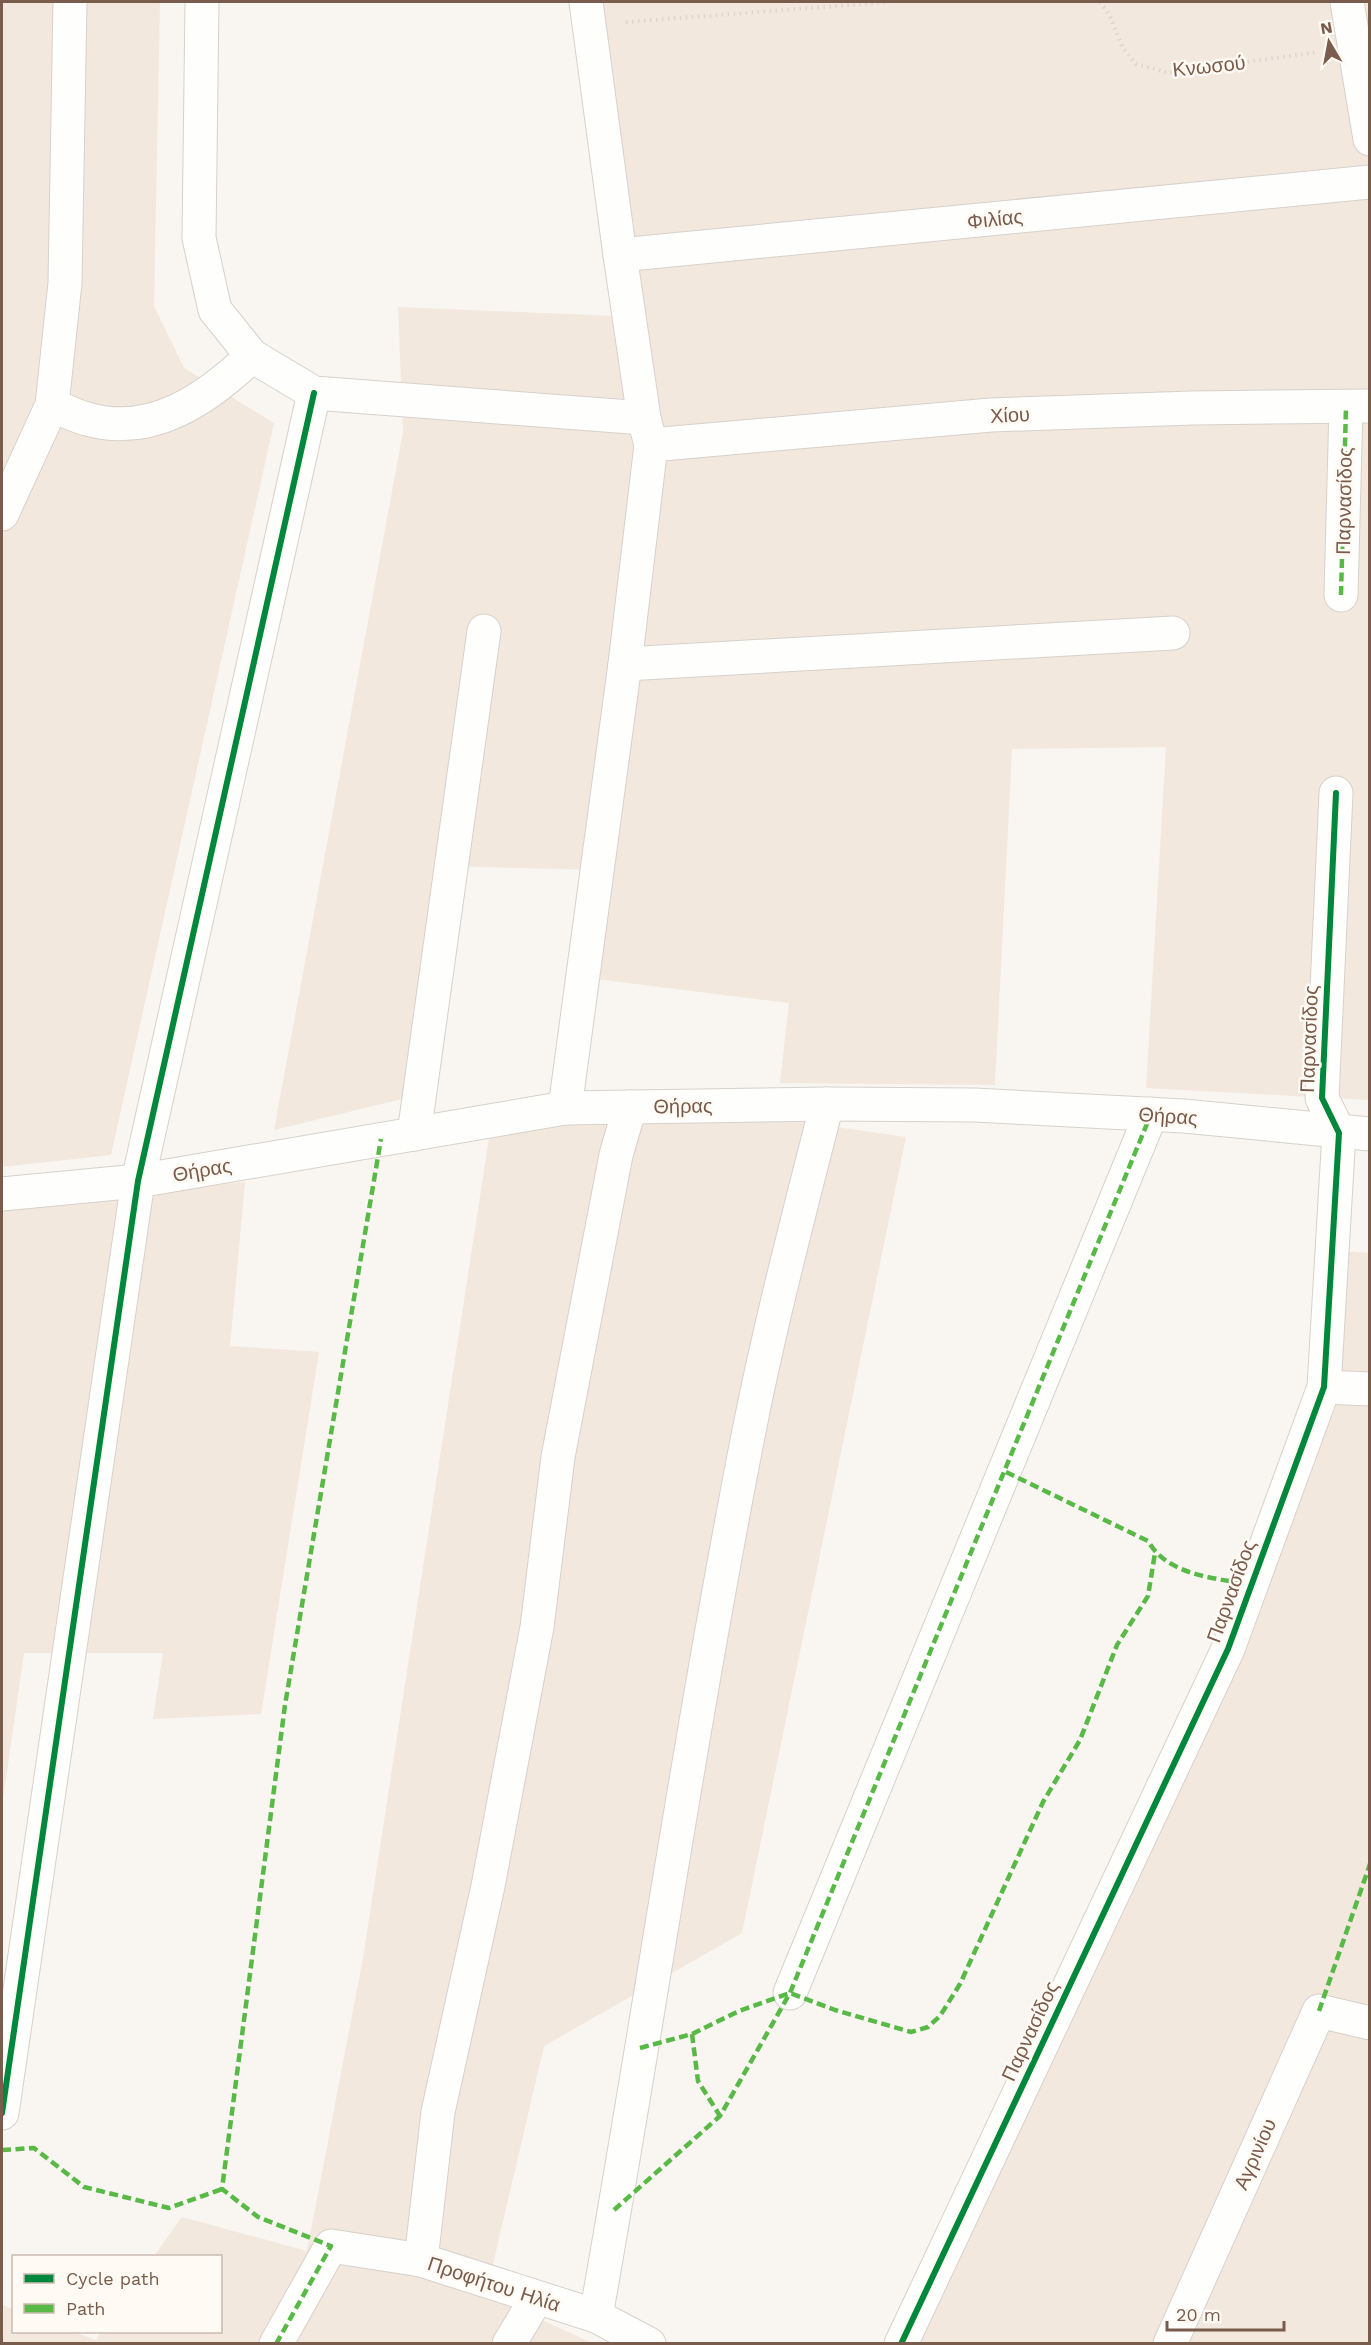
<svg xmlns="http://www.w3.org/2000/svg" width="1371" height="2345" viewBox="0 0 1371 2345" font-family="'Work Sans',sans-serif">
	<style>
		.residential { fill: #f2e8de }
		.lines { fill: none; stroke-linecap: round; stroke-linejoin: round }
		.minor-casing { stroke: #d7d1cb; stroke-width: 35 }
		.tertiary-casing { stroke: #d7d1cb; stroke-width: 35 }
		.path { stroke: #dcd5d0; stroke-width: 4; stroke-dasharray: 1.5 4.5; stroke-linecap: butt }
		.minor { stroke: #fefefd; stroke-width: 33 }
		.tertiary { stroke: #fefefd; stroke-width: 33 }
		.quiet { stroke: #58b947; stroke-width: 4.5; stroke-dasharray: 9 4.5; stroke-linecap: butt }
		.cycleway-casing { stroke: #fffaf3; stroke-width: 10 }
		.cycleway { stroke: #00873e; stroke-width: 6 }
		.labels { text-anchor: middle; stroke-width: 5; stroke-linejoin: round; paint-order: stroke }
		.street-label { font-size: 20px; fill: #7a5c4d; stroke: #fffaf3 }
	</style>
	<rect width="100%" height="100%" fill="#f9f5f0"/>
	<g class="residential">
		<polygon points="2,2 160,2 154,306 184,368 274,423 111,1155 2,1167"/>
		<polygon points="592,2 1369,2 1369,1100 1146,1088 1166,747 1012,749 995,1085 780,1083 789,1003 580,977 599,870 444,866 406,1098 274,1130 403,432 398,307 640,317"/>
		<polygon points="752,1115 906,1137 742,1933 544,2046 486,2294 592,2343 2,2343 2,2305 13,2309 14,2332 74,2332 96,2340 101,2332 220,2332 220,2256 154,2256 182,2217 307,2251 363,1958 491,1125"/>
		<polygon points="245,1182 230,1346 319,1352 261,1714 153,1719 163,1653 24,1653 2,1806 2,1205"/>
		<polygon points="1344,1251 1369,1253 1369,2343 911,2344 1335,1409"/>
	</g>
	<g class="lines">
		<defs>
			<g id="minor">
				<polyline points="202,2 199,238 215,310 252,356 314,393 644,418"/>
				<polyline points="1347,2 1370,139"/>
				<polyline points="620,255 1370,182"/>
				<path d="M52 405C64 410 75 416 87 419 152 438 208 398 252 356"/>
				<polyline points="651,445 991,415 1192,408 1370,406"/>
				<polyline points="2,514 52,405 65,283 70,2"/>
				<polyline points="1341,595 1346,407"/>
				<polyline points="625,664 1173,633"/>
				<polyline points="565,1108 625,664 651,445 644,418 620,255 586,2"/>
				<polyline points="414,1134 484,631"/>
				<polyline points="1324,1387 1370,1389"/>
				<polyline points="790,1993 1151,1114"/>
				<polyline points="2,2113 138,1181 314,393"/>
				<polyline points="421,2260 438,2112 488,1886 537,1627 558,1457 616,1155 630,1107"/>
				<path d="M596 2316C648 2023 691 1728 748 1436 770 1324 799 1214 827 1104"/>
				<polyline points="276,2344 331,2246 421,2260 596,2316 649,2344"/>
				<polyline points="509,2344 536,2299"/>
				<polyline points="901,2344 1228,1649 1324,1387 1339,1133 1322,1098 1336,793"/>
				<polyline points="1170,2344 1319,2011 1370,2023"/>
			</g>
			<polyline id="tertiary" points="2,1194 138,1181 565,1108 827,1104 974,1105 1184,1116 1370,1134"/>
		</defs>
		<use href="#minor" class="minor-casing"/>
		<use href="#tertiary" class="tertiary-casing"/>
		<g class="path">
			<polyline points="1100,2 1109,14 1123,48 1136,64 1169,73 1318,52"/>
			<polyline points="626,22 889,2"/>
		</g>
		<use href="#minor" class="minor"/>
		<use href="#tertiary" class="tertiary"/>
		<g class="quiet">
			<polyline points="1341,595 1346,407"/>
			<path d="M1006 1472 1148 1541C1167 1575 1216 1579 1251 1584"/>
			<polyline points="1319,2011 1370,1864"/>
			<polyline points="692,2034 698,2081 720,2116"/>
			<polyline points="640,2048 692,2034 739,2011 790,1993 835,2010 911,2032 928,2027 940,2016 960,1984 1043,1802 1080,1740 1117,1645 1148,1596 1155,1553"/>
			<polyline points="2,2150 34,2148 84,2187 169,2208 222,2189"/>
			<polyline points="614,2210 720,2116 790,1993 1151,1114"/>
			<polyline points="276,2344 331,2246 258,2217 222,2189 285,1705 381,1139"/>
		</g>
		<defs>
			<g id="cycleway">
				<polyline points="2,2113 138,1181 314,393"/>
				<polyline points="901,2344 1228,1649 1324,1387 1339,1133 1322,1098 1336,793"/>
			</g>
		</defs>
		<use href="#cycleway" class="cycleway-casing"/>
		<use href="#cycleway" class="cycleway"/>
	</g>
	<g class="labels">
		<g class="street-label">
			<text transform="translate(1209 66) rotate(-6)" y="7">Κνωσού</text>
			<text transform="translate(995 219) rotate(-6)" y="7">Φιλίας</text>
			<text transform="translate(1010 415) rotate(-3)" y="7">Χίου</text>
			<text transform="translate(1344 501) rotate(-89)" y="7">Παρνασίδος</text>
			<text transform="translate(1309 1039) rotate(-88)" y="7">Παρνασίδος</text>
			<text transform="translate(683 1106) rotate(-1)" y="7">Θήρας</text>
			<text transform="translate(1168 1116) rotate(4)" y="7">Θήρας</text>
			<text transform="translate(202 1170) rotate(-10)" y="7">Θήρας</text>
			<text transform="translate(1231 1591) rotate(-70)" y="7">Παρνασίδος</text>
			<text transform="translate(1030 2031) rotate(-65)" y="7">Παρνασίδος</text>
			<text transform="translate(1255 2154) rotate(-66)" y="7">Αγρινίου</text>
			<text transform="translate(494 2284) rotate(18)" y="7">Προφήτου Ηλία</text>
		</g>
	</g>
	<rect width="1371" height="2345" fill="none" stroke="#7a5c4d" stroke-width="6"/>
	<rect x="12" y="2255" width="210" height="78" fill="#fffaf3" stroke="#cabbb1" stroke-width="1.5"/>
	<rect x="24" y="2274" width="30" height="9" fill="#00873e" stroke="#cabbb1" stroke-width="1.5"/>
	<text x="66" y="2285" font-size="18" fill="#7a5c4d">Cycle path</text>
	<rect x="24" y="2304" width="30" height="9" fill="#58b947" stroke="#cabbb1" stroke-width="1.5"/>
	<text x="66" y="2315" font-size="18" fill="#7a5c4d">Path</text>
	<g transform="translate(1329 42) rotate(350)" stroke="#fffaf3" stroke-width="4.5" paint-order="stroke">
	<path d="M0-4.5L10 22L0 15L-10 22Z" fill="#7a5c4d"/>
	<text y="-9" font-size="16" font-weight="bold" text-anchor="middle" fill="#7a5c4d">N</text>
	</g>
	<path d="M1167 2321v9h117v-9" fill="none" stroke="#7a5c4d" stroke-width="3"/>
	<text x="1176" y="2321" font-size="18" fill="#7a5c4d" stroke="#fffaf3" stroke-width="4.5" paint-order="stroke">20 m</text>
</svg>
